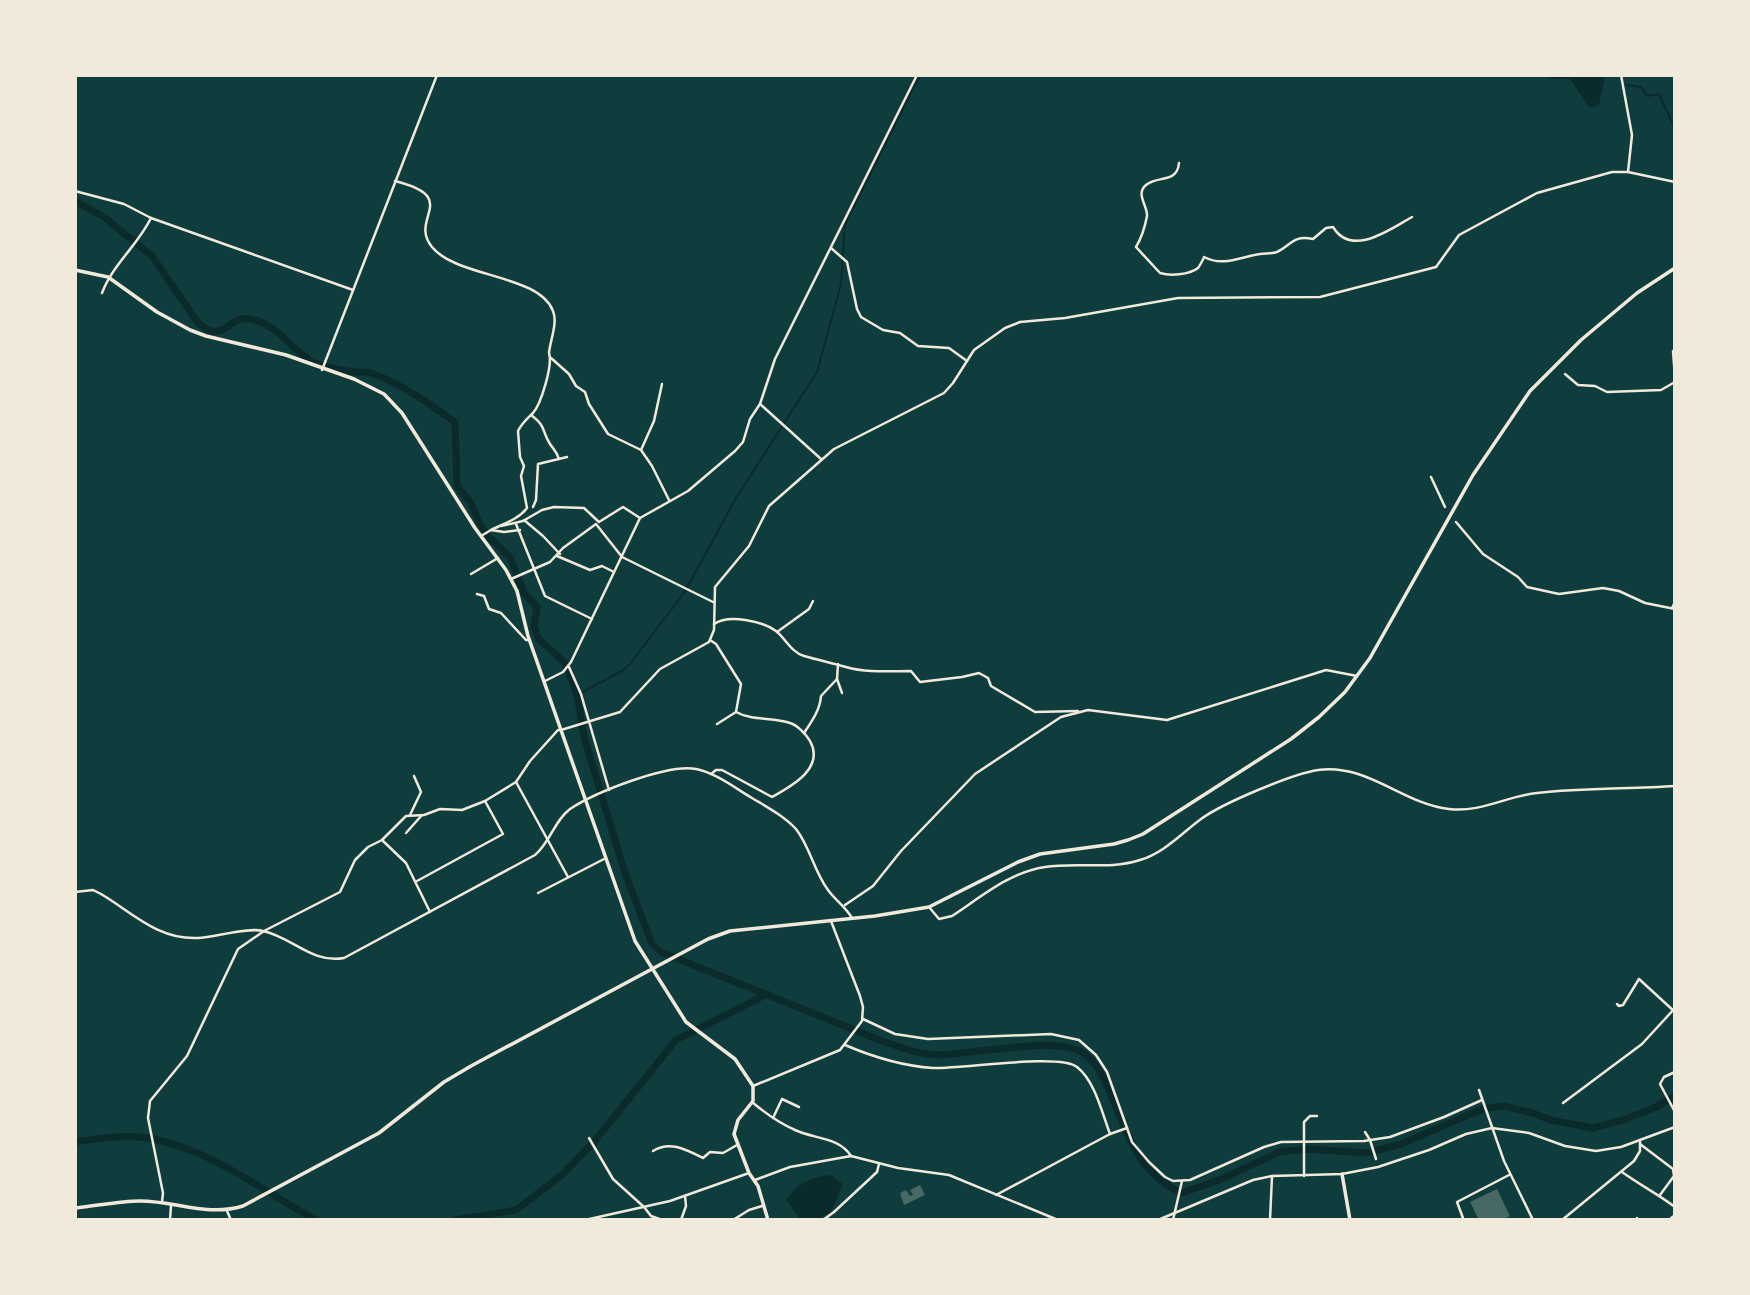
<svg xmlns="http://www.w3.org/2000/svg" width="1750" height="1295" viewBox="0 0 1750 1295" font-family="Inter,sans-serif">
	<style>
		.water { fill: #0a2a2b }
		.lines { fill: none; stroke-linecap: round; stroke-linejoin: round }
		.stream { stroke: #0a2a2b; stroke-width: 2 }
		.river { stroke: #0a2a2b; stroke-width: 7 }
		.building { fill: #486865 }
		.minor { stroke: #f1e9da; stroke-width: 2.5 }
		.tertiary { stroke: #f1e9da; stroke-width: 2.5 }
		.secondary { stroke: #f1e9da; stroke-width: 3.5 }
		.primary { stroke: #f1e9da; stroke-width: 3.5 }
	</style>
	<rect width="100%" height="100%" fill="#0f3d3e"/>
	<g class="water">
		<polygon points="1545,75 1605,75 1599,105 1589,108 1570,79 1552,79"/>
		<path d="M831 1175 843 1184 831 1212 818 1219H800L786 1200C796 1184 811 1177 831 1175Z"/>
	</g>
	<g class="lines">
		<g class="stream">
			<polyline points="1626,85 1641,87 1647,96 1659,94 1675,129"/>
			<polyline points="577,695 622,671 630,664 684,593 736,498 817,372 841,284 845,225 920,75"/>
		</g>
		<g class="river">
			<path d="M75 201 104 217 152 256 198 323C226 346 227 314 251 319 277 324 291 350 313 362 324 368 342 370 355 372 360 373 366 371 371 373 400 383 430 404 455 422L457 486 471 503 480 524 489 537 510 557 524 593 537 607 534 626 538 638 565 663 577 695 584 737 625 873 652 944 661 952 882 1041C900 1047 920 1055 939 1055 973 1054 1049 1038 1078 1050 1121 1070 1113 1164 1182 1193L1224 1178 1279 1152 1308 1149 1367 1153 1401 1144 1482 1109 1504 1106 1533 1113 1550 1120 1593 1128 1626 1119 1656 1107 1675 1096"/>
			<path d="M75 1142C97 1139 118 1135 140 1137 207 1145 258 1189 316 1220"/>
			<polyline points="455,1220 516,1210 563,1174 594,1142 676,1040 767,994"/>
		</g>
	</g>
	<g class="building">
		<polygon points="920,1185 925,1195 904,1205 900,1193 906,1190 910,1196 913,1195 910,1190"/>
		<polygon points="1497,1189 1510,1216 1502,1220 1479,1220 1470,1202"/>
	</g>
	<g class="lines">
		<g class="minor">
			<path d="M395 181C462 198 408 218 432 247 457 278 539 274 553 311 558 323 550 341 549 353 553 365 541 404 533 413 527 419 522 423 518 431L520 457 524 466 521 476 527 508C519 519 503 524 491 530"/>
			<polyline points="75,191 124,204 151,218 353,290"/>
			<polyline points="831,248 847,262 857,309 861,317 883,330 900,333 918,346 949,348 967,361"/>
			<path d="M102 293C113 264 138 245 151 218"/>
			<polyline points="1675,350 1673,351 1675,378"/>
			<polyline points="551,358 569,374 576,386 585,392 589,404 608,434 641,450 652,466 669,500"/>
			<polyline points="322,370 437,75"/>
			<polyline points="1565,374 1578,385 1595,386 1607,392 1661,390 1675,382"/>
			<polyline points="760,404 821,459"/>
			<path d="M531 415C547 427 541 430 550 444 554 450 557 452 559 459"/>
			<polyline points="641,450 654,421 662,384"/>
			<polyline points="1431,477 1445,507"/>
			<polyline points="533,507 536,500 538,464 567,457"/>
			<polyline points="524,520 543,536 560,554"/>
			<polyline points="1456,522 1483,554 1518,577 1527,587 1559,594 1603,588 1619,591 1645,603 1675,609"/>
			<polyline points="516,524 545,596 592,619"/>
			<polyline points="501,526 523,521 542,510 554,507 584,508 599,522 623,507 640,518"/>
			<polyline points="481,536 491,530 504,532 520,530"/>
			<polyline points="557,556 590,570 602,566 614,572"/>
			<polyline points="471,574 498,558"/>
			<polyline points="511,579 550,562 563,548 596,524 622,557 713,602"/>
			<polyline points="477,594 484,596 489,609 501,613 526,640 529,640"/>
			<polyline points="1672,608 1675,602"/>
			<path d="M714 624C729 614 762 621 776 631 785 638 792 653 804 656 818 660 832 663 846 667 866 673 890 671 911 671L920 682 962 677 979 673 988 678 991 686 1035 712 1078 711"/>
			<polyline points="777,632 809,609 813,601"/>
			<polyline points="710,640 716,644 741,684 736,712 717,724"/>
			<polyline points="838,664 837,679 842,693"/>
			<polyline points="569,667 581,694 609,790"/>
			<polyline points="545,681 563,672 571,662 640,518 688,491 735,451 743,442 750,419 760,404 775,359 917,75"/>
			<path d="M804 733C812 721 820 710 821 696L837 679"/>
			<path d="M711 774 716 770H722L772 797C792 786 825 768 810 741 806 734 797 725 790 723 773 717 752 721 736 712"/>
			<polyline points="516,782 568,877"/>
			<polyline points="410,815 421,792 414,776"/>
			<polyline points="406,833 422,815"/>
			<polyline points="382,840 406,863 430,912"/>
			<polyline points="417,881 503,834 485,801"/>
			<polyline points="538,893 606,858"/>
			<polyline points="845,905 873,886 901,851 975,774 1061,717 1088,710 1167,720 1326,670 1357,676"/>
			<polyline points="264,931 340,892 355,860 368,847 382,840 406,816 424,815 440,809 462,810 485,801 516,782 530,761 558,730 561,730"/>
			<polyline points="1617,1004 1619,1006 1623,1005 1639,979"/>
			<polyline points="863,1019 895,1034 928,1039 1051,1034 1079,1040 1096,1055 1107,1072 1132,1142 1149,1162 1165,1177 1173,1181 1190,1180 1264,1147 1281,1142 1364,1141 1390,1137 1444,1117 1482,1100"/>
			<path d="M845 1045C873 1057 903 1066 933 1068 962 1069 1060 1053 1077 1067 1095 1081 1102 1113 1110 1134"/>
			<polyline points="753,1086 840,1050 862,1021 863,1007 860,996 831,921"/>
			<polyline points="1479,1090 1504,1161 1533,1220"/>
			<polyline points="773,1118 782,1099 799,1107"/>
			<polyline points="1365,1132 1370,1140 1376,1159"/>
			<polyline points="589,1138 613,1179 644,1207 651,1216 662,1220"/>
			<polyline points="1640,1144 1673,1169 1674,1176 1660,1195"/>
			<path d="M653 1151C670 1140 687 1150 703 1158L710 1152 723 1153 737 1145"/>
			<path d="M1622 1172C1640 1185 1658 1194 1675 1207"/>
			<polyline points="1304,1176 1304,1122 1310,1116 1317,1116"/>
			<polyline points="996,1195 1110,1134 1127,1128"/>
			<polyline points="227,1211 231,1220"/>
			<polyline points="1637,1218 1637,1220"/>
			<polyline points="585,1220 670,1201 749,1173"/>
			<polyline points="681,1220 686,1206 685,1196"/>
			<polyline points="733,1220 749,1210 762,1206"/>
			<polyline points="823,1220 834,1212 877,1172 879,1164"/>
			<polyline points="1173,1220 1182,1181"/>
			<polyline points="1270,1220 1272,1176"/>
			<polyline points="1460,1220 1463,1218 1457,1202 1509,1175"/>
			<polyline points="1669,1220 1675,1215"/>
		</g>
		<g class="tertiary">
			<polyline points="1621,75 1632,135 1628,172"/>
			<path d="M1179 163C1177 184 1158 175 1146 185 1135 194 1148 206 1147 216 1145 227 1142 237 1136 247L1160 273C1170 276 1189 275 1198 268 1199 267 1204 258 1204 257 1223 267 1240 257 1260 254 1265 253 1272 254 1277 252 1292 245 1292 235 1313 239L1326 228 1333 227C1352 258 1390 229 1412 217"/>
			<polyline points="561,730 620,712 660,669 709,642 714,630 715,587 749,546 769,506 834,449 944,393 953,383 974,350 1005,328 1020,322 1065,318 1178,298 1320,297 1436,267 1459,235 1537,193 1612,172 1628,172 1675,182"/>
			<path d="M75 892 93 890 101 894C133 913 158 940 198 938 215 937 249 927 263 931 292 937 312 964 344 958L535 855C550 843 554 821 570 809 594 793 668 763 696 769 716 773 735 788 752 798 767 807 784 816 796 829 810 847 814 871 828 890 836 901 845 906 852 918"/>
			<path d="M929 907 939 919 952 916C981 897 1010 872 1045 867 1076 862 1110 870 1140 860 1164 853 1182 833 1201 819 1223 803 1292 774 1318 770 1367 763 1403 804 1449 809 1480 813 1507 796 1537 793 1582 788 1629 789 1675 786"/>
			<polyline points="1639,979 1675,1012"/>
			<polyline points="1675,1072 1664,1077 1660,1084 1675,1112"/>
			<path d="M752 1102C765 1113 779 1123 795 1130 814 1139 839 1137 851 1156"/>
			<polyline points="1563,1103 1642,1044 1675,1008"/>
			<polyline points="755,1180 790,1167 851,1156 898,1168 949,1175 1058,1220"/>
			<polyline points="162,1202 163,1193 148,1118 150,1101 187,1056 238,949 264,931"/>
			<polyline points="170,1220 171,1206"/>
			<polyline points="1158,1220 1253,1180 1272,1176 1342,1174 1378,1167 1429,1150 1466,1134 1492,1128 1529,1133 1565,1146 1596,1151 1621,1147 1675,1127"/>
			<polyline points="1562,1220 1634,1161 1640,1151 1640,1140"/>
		</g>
		<g class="secondary">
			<polyline points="75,270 108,277 157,312 190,330 206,336 286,355 354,379 384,394 402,413 475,528 506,570 517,591 528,636 635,941 686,1022 735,1059 753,1086 753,1101 738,1120 734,1134 749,1173 758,1186 768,1220"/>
			<polyline points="1342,1174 1350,1220"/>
		</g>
		<path class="primary" d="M75 1208C97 1206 119 1201 140 1201 176 1201 207 1217 243 1206L379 1133 444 1082 471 1066 708 939 730 931 875 916 929 907 1018 862 1040 854 1114 844 1128 840 1143 834 1291 739 1319 717 1345 692 1370 658 1473 475 1530 391 1581 340 1637 293 1675 268"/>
	</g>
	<rect width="1750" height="1295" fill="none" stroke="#f1e9da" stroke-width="154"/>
</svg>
